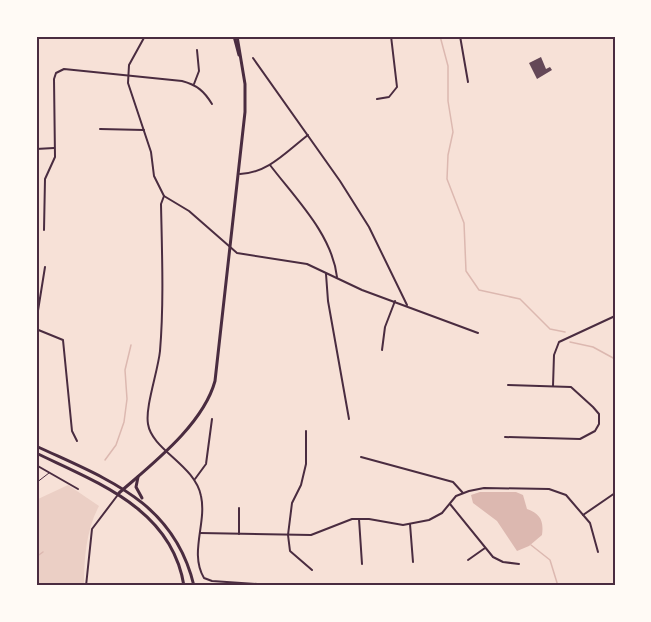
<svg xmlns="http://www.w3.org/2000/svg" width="651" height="622" viewBox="0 0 651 622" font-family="Quicksand,sans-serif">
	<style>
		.green { fill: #ebcfc5 }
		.water { fill: #dcb8b0 }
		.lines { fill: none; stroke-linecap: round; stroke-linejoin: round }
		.stream { stroke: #dcb8b0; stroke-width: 1.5 }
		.building { fill: #644757 }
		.service { stroke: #4a2c40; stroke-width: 1 }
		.minor { stroke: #4a2c40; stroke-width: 2 }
		.primary { stroke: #4a2c40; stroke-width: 3 }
		.neatline { fill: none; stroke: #4a2c40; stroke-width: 2 }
	</style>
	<rect width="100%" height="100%" fill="#f7e1d7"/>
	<path class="green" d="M68 485 99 506C86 530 84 559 84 586H36V500Z"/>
	<path class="water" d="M480 492H516L523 495 527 509C540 514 544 520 542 535L529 546 517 551 497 521 473 503 471 495Z"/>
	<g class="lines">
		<g class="stream">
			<polyline points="440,36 448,66 448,101 453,132 448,155 447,179 464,223 466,271 479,290 520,299 550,329 565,332"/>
			<polyline points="570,342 593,347 615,359"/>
			<polyline points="105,460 116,445 124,422 127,399 125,370 131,345"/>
			<polyline points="531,545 550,560 558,586"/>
			<polyline points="36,557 43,552"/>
		</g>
	</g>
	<polygon class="building" points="541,57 546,69 550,67 552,70 537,79 529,63"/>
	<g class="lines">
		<polyline class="service" points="36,483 49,473"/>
		<g class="minor">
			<polyline points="145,36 129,65 128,83 151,152 154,176 164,196 189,211 237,253 307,264 362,290 478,333"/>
			<polyline points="460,36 468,82"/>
			<polyline points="253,58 340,181 369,227 407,305"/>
			<polyline points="194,84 199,71 197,50"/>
			<polyline points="377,99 389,97 397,87 391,36"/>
			<polyline points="100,129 144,130"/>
			<polyline points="36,149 54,148"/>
			<path d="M270 165C295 198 332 234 337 277"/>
			<path d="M240 174C268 173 286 152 308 135"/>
			<path d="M164 196 161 204C162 253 164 303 160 351 158 371 145 407 148 424 152 450 195 465 201 496 207 523 189 553 204 578L212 581 285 586"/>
			<path d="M44 230 45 179 55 157 54 79 56 73 64 69 182 81C197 85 204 91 212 104"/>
			<polyline points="326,274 328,301 349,419"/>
			<polyline points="36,323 45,267"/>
			<polyline points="36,329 63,340 72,431 77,441"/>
			<polyline points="382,350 385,327 395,301"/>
			<polyline points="553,386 554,355 559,342 615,316"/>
			<polyline points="306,431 306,464 301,485 292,503 288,535 290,551 312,570"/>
			<polyline points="505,437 580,439 595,431 599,424 599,414 593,407 571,387 508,385"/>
			<polyline points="361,457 453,482 463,493"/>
			<polyline points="36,465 78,489"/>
			<polyline points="195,479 206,464 212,419"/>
			<polyline points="450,504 493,557 503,562 519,564"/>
			<polyline points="239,508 239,534"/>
			<polyline points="583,515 615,493"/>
			<polyline points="359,519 362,564"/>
			<polyline points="410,524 413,562"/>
			<polyline points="200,533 311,535 352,519 369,519 403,525 429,520 442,513 456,496 469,491 484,488 549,489 566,495 590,523 598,552"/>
			<polyline points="468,560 485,548"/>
			<polyline points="86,586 92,529 117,496"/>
			<polyline points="333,586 373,586"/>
		</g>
		<g class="primary">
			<polyline points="234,36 239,55"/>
			<path d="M36 446C106 479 174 501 194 586"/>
			<path d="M36 453C98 483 172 509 184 586"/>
			<polyline points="138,477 136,487 142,498"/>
			<path d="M119 493C152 464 203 425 215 381L245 112V84L237 36"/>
		</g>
	</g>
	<rect width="651" height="622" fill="none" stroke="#fffaf5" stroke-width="75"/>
	<rect x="38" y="38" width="576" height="546" class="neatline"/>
</svg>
